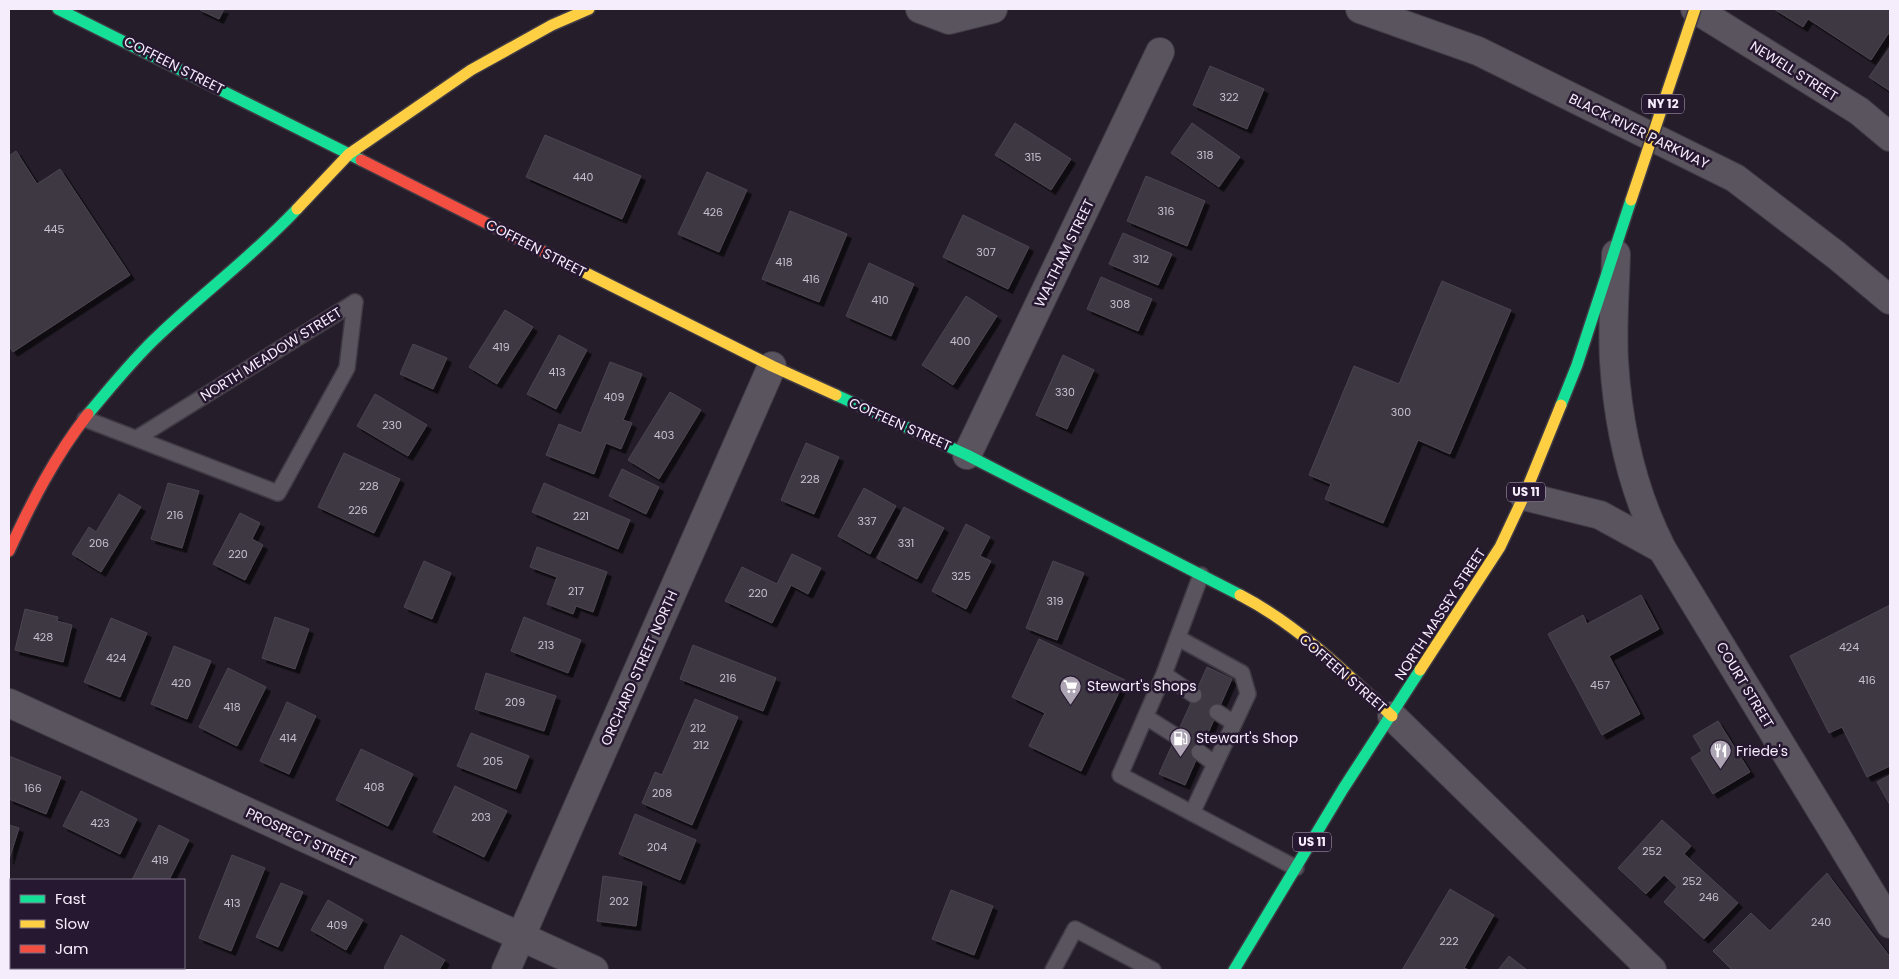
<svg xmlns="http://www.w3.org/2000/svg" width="1899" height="979" viewBox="0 0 1899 979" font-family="Poppins,sans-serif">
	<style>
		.building { fill: #3e3843; stroke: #4b444f; filter: url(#shadow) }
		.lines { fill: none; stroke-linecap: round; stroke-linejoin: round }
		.lane-casing { stroke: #403a44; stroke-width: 18 }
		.street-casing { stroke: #403a44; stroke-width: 30 }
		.fast-casing { stroke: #403a44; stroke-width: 14 }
		.slow-casing { stroke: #403a44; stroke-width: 14 }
		.jam-casing { stroke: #403a44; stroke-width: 14 }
		.lane { stroke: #5a545e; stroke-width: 15 }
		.street { stroke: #5a545e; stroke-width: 28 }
		.fast { stroke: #16e098; stroke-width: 11 }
		.slow { stroke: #ffcf43; stroke-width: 11 }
		.jam { stroke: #f24e42; stroke-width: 11 }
		.slow-bridge-casing { stroke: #403a44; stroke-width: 14; stroke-linecap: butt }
		.slow-bridge { stroke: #ffcf43; stroke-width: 11 }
		.labels { text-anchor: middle; stroke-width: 5; stroke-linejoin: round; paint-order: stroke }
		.number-label { font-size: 11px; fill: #c7bfce }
		.shield { fill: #261830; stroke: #b7acbf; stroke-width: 1 }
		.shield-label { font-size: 12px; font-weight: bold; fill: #f5ecfc }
		.street-label { font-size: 14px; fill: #f5ecfc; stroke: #261830 }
		.poi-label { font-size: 14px; fill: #f5ecfc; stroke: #261830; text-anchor: start }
	</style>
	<defs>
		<filter id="shadow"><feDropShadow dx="4.5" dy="4.5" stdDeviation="0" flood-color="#0009"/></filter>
	</defs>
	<rect width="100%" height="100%" fill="#251e2a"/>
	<g class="building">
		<polygon points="198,9 224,9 219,19"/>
		<polygon points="1774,9 1890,9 1890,31 1871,60 1808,19 1803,27"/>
		<polygon points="1890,47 1890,91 1869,77"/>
		<polygon points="1210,66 1264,89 1247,129 1193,105"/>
		<polygon points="1015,123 1071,159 1051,190 995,155"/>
		<polygon points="1192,123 1240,157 1219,187 1171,153"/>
		<polygon points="545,135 641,176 622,219 526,177"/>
		<polygon points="16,151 37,184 60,169 130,275 13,352 9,346 9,156"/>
		<polygon points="707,172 747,190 719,252 678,234"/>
		<polygon points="1146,176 1205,201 1187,246 1127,221"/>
		<polygon points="790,211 847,234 819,302 762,279"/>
		<polygon points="963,215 1029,247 1008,289 943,257"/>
		<polygon points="1123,233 1172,254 1158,285 1109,264"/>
		<polygon points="869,263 914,284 891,336 846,316"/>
		<polygon points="1101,277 1152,299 1138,331 1087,309"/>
		<polygon points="1442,281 1511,310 1450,454 1418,440 1383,523 1325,499 1331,484 1309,475 1354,366 1399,384"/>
		<polygon points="966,296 997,316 953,385 922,365"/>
		<polygon points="505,310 533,327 497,384 469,367"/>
		<polygon points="559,335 587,350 556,409 527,394"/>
		<polygon points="413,344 447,358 433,389 400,374"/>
		<polygon points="1063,355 1094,370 1067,429 1036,415"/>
		<polygon points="610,362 642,374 623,420 632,423 621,449 606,443 594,474 546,455 559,424 581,433"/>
		<polygon points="670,392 701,410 659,479 628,460"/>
		<polygon points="375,394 427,425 408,456 357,426"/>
		<polygon points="806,443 839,457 814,514 781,500"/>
		<polygon points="344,453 400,479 374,533 318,507"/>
		<polygon points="622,469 659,487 646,514 609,496"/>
		<polygon points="168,483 199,491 182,548 151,539"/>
		<polygon points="544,483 630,520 618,549 532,512"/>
		<polygon points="864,488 896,506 870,554 838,536"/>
		<polygon points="119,494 141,507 101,572 72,554 89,527 96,532"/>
		<polygon points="904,507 944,528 917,579 877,558"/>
		<polygon points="240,513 260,523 252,539 263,545 245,580 213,564"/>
		<polygon points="966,524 990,537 980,556 991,561 966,609 932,591"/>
		<polygon points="537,547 607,572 593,612 576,606 573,614 547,604 557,577 530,567"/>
		<polygon points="792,554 821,568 808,594 791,585 772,623 725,601 742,567 777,584"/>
		<polygon points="424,561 451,573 432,619 404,607"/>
		<polygon points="1053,561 1084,573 1057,640 1026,628"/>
		<polygon points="1641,595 1659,629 1609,656 1640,714 1602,735 1548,634 1583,615 1587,624"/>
		<polygon points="1890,605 1890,766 1867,777 1842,727 1829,733 1790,656"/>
		<polygon points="25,609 58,617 57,621 72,625 63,662 15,650"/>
		<polygon points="275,617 309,629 295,669 262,658"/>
		<polygon points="524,617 581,640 568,673 511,651"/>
		<polygon points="111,618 147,633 120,697 84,682"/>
		<polygon points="1039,639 1125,680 1081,771 1029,746 1045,713 1012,697"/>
		<polygon points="693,645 776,678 763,711 680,679"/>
		<polygon points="174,646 211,661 187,719 151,704"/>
		<polygon points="1207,667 1232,679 1185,785 1159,774"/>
		<polygon points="228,668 266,687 237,746 199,727"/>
		<polygon points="486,673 556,696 544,731 475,709"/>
		<polygon points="695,699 738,717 692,825 642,803 655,772 662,775"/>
		<polygon points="287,702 316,716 289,774 260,761"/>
		<polygon points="1718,721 1750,772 1713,794 1691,758 1702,751 1693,736"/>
		<polygon points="471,733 529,756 516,789 457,766"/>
		<polygon points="361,749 413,774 388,826 336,800"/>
		<polygon points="9,756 61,777 46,814 9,799"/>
		<polygon points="1890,775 1890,805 1877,782"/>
		<polygon points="455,786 507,811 484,857 433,832"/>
		<polygon points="81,791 137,819 120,854 63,826"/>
		<polygon points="635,814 696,840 680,880 619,854"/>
		<polygon points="1662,820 1691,846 1684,854 1738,903 1704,939 1664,902 1677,887 1664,875 1646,894 1618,868"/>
		<polygon points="9,825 19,828 9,860"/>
		<polygon points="159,825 189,840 169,880 132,880"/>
		<polygon points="232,855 265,868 231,951 199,938"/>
		<polygon points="1827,873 1890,957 1890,970 1732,970 1713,951 1751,913 1770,931"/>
		<polygon points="603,876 642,882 636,926 597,921"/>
		<polygon points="281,883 303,892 278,947 256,937"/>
		<polygon points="1450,889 1494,915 1464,968 1469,970 1402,970"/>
		<polygon points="951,890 993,906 974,955 932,939"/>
		<polygon points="328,900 363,920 346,950 311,930"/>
		<polygon points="401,935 445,960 439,970 389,970 384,968"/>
		<polygon points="1509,956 1527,970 1498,970"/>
	</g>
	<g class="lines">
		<defs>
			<g id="lane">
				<polyline points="85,419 278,493 347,368 355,302"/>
				<polyline points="137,438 355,302"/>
				<polyline points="1201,575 1164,674 1120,775 1296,868"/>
				<polyline points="1178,638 1242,673 1248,694 1192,813"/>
				<polyline points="1164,674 1194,695"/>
				<polyline points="1217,712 1234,723"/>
				<polyline points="1146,717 1176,736"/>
				<polyline points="1199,752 1215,764"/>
				<polyline points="1053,970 1075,929 1153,970"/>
			</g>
			<g id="street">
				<polyline points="920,9 949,20 993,9"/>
				<polyline points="1360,9 1478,51 1735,178 1836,255 1890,300"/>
				<polyline points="1695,9 1859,111 1890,137"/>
				<path d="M1616 254C1615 290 1612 326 1614 361 1618 425 1633 492 1662 549L1890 924"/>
				<polyline points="967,455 1160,52"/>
				<polyline points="1524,496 1600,515 1662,549"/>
				<polyline points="9,703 594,970"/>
				<polyline points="1392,716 1652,970"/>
				<polyline points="506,970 772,366"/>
			</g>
			<g id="fast">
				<polyline points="58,9 361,160"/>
				<polyline points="836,395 967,455 1240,595"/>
				<polyline points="1561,405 1577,365 1631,200"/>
				<path d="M88 414C111 387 133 359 159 335 204 292 254 255 297 209"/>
				<polyline points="1234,970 1343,789 1420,670"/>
			</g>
			<g id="slow">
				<polyline points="297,209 349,154 471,70 552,25 589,9"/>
				<polyline points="574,267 772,366 836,395"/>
				<path d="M1240 595C1298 625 1345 672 1392 716"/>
				<polyline points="1420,670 1500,547 1524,496 1561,405"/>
			</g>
			<g id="jam">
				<polyline points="361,160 574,267"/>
				<path d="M9 551C31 503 55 456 88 414"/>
			</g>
		</defs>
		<use href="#lane" class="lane-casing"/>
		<use href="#street" class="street-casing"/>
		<use href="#fast" class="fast-casing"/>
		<use href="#slow" class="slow-casing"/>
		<use href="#jam" class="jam-casing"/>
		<use href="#lane" class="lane"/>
		<use href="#street" class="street"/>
		<use href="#fast" class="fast"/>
		<use href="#slow" class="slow"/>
		<use href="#jam" class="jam"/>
		<defs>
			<polyline id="slow-bridge" points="1631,200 1695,9"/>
		</defs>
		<use href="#slow-bridge" class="slow-bridge-casing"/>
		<use href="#slow-bridge" class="slow-bridge"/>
	</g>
	<defs>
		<symbol id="supermarket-pin" viewBox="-11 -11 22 30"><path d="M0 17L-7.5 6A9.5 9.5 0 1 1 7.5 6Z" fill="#aca4b2" stroke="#261830"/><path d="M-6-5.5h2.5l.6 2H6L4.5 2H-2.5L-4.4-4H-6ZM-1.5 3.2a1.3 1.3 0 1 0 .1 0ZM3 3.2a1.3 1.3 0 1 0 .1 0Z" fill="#fff"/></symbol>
		<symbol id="fuel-pin" viewBox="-11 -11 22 30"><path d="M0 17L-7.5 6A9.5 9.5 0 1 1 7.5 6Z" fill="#aca4b2" stroke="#261830"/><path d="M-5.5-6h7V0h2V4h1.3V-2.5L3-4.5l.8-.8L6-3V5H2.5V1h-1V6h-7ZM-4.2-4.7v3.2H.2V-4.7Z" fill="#fff"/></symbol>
		<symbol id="restaurant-pin" viewBox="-11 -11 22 30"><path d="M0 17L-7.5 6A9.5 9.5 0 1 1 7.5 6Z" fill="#aca4b2" stroke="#261830"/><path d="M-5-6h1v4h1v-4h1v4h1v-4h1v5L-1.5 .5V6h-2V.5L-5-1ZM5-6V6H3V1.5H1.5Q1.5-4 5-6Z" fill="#fff"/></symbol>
	</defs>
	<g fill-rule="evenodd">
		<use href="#supermarket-pin" x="1058" y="674" width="25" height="34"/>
		<use href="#fuel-pin" x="1168" y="726" width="25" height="34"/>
		<use href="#restaurant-pin" x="1708" y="738" width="25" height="34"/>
	</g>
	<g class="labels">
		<g class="number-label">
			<text x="1229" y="101">322</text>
			<text x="1205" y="159">318</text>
			<text x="1033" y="161">315</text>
			<text x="583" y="181">440</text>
			<text x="1166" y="215">316</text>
			<text x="713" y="216">426</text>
			<text x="54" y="233">445</text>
			<text x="986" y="256">307</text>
			<text x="1141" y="263">312</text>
			<text x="784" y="266">418</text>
			<text x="811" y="283">416</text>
			<text x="880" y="304">410</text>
			<text x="1120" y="308">308</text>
			<text x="960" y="345">400</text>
			<text x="501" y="351">419</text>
			<text x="557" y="376">413</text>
			<text x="1065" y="396">330</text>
			<text x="614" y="401">409</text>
			<text x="1401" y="416">300</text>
			<text x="392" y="429">230</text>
			<text x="664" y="439">403</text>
			<text x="810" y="483">228</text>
			<text x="369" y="490">228</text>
			<text x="358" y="514">226</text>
			<text x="175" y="519">216</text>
			<text x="581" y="520">221</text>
			<text x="867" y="525">337</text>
			<text x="99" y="547">206</text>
			<text x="906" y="547">331</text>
			<text x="238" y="558">220</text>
			<text x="961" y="580">325</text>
			<text x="576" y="595">217</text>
			<text x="758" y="597">220</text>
			<text x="1055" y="605">319</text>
			<text x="43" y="641">428</text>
			<text x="546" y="649">213</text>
			<text x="1849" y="651">424</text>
			<text x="116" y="662">424</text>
			<text x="728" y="682">216</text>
			<text x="1867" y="684">416</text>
			<text x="181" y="687">420</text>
			<text x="1600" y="689">457</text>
			<text x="515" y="706">209</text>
			<text x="232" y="711">418</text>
			<text x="698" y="732">212</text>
			<text x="288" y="742">414</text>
			<text x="701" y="749">212</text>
			<text x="493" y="765">205</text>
			<text x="374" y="791">408</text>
			<text x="33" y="792">166</text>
			<text x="662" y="797">208</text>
			<text x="481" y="821">203</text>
			<text x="100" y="827">423</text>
			<text x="657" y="851">204</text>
			<text x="1652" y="855">252</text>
			<text x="160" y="864">419</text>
			<text x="1692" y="885">252</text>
			<text x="1709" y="901">246</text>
			<text x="619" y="905">202</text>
			<text x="232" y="907">413</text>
			<text x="1821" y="926">240</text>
			<text x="337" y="929">409</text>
			<text x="1449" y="945">222</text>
		</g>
		<g class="shield">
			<rect x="1642" y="94.5" width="42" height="19" rx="4"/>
			<rect x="1507" y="482.5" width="38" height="19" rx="4"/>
			<rect x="1293" y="832.5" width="38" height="19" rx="4"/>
		</g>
		<g class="shield-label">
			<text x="1663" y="108">NY 12</text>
			<text x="1526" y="496">US 11</text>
			<text x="1312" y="846">US 11</text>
		</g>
		<g class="street-label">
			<text transform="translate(174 65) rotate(27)" y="5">COFFEEN STREET</text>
			<text transform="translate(1794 71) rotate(32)" y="5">NEWELL STREET</text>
			<text transform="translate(1639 131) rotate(26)" y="5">BLACK RIVER PARKWAY</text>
			<text transform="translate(536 248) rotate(27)" y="5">COFFEEN STREET</text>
			<text transform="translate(1064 253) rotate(-64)" y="5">WALTHAM STREET</text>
			<text transform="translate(271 354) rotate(-32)" y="5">NORTH MEADOW STREET</text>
			<text transform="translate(900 424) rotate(24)" y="5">COFFEEN STREET</text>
			<text transform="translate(1440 614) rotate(-57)" y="5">NORTH MASSEY STREET</text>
			<text transform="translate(639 668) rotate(-66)" y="5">ORCHARD STREET NORTH</text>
			<text transform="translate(1343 673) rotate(41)" y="5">COFFEEN STREET</text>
			<text transform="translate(1745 685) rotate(59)" y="5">COURT STREET</text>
			<text transform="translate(301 837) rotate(25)" y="5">PROSPECT STREET</text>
		</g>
		<g class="poi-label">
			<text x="1087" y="691">Stewart's Shops</text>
			<text x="1196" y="743">Stewart's Shop</text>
			<text x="1736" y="756">Friede's</text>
		</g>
	</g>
	<rect width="1899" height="979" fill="none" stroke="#f5ecfc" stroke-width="20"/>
	<rect x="10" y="879" width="175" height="90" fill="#261830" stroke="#796d82"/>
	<rect x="20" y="895" width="25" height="8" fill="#16e098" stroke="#796d82"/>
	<text x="55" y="904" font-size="15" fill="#f5ecfc">Fast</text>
	<rect x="20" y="920" width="25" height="8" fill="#ffcf43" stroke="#796d82"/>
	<text x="55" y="929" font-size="15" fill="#f5ecfc">Slow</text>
	<rect x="20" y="945" width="25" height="8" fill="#f24e42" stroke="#796d82"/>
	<text x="55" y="954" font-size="15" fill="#f5ecfc">Jam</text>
</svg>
